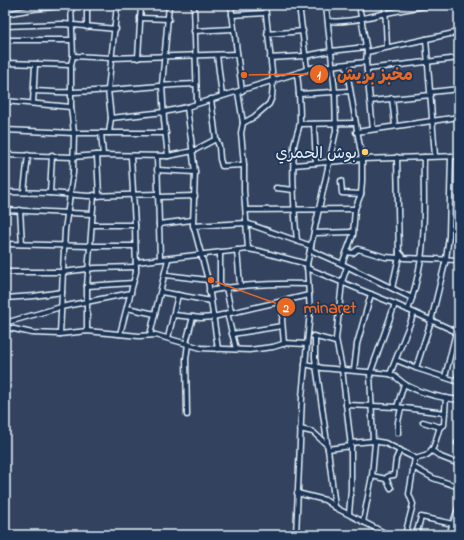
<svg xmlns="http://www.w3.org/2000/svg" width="464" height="540" viewBox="0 0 464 540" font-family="'Indie Flower','Playpen Sans Arabic',sans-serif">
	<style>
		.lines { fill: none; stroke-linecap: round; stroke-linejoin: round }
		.minor-casing { stroke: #e8f1f8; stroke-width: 7 }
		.minor { stroke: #1d3557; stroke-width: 4 }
		.poi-dot { fill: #ffd166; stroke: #1d3557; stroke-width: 1.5 }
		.labels { text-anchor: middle; stroke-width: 3.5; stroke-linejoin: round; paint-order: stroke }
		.poi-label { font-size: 16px; fill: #e8f1f8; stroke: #1d3557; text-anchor: end }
		.leader { fill: none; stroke: #e86824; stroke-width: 1.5 }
		.callout-dot { fill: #e86824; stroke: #1d3557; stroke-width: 1.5 }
		.mark-label { font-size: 12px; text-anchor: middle; font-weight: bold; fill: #fff }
		.callout-label { font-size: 17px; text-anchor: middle; font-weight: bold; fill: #e86824; stroke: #1d3557; stroke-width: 3.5; stroke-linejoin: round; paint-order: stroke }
	</style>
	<rect width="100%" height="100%" fill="#33435f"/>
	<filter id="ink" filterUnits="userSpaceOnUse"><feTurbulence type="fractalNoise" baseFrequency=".025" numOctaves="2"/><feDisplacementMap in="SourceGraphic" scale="8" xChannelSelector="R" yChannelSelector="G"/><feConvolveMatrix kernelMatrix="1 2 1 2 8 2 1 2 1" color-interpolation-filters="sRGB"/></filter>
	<g filter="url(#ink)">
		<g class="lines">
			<defs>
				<g id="minor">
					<polyline points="194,5 197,103"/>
					<polyline points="231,5 242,91"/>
					<polyline points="299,5 307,69"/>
					<polyline points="359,5 367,52 366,62 373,129"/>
					<polyline points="385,5 387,47"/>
					<polyline points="5,14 33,9 71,5"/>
					<polyline points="232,15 265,13"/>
					<polyline points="140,18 169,19"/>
					<path d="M328 21C348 23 367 17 387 13 401 10 415 8 430 5"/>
					<polyline points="5,26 63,24 116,29"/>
					<polyline points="87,27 87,5"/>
					<polyline points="194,31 233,29"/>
					<polyline points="267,34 303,31"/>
					<polyline points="426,39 435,156"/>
					<polyline points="5,40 72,40"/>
					<polyline points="367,52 459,32"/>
					<polyline points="217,55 222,96"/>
					<polyline points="73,56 112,58 237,54"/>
					<polyline points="138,58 141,5"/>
					<polyline points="270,58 305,56 331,51 366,47"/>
					<polyline points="5,63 71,65"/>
					<polyline points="367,69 459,58"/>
					<path d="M33 91C46 91 59 93 73 92 114 91 155 85 196 84"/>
					<polyline points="238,92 243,123 241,133 244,165 244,190 248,249"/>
					<polyline points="431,92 459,89"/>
					<polyline points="299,94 350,91"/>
					<polyline points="392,98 395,125"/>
					<polyline points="211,99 216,139 219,146 220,159 222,166 244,165"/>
					<polyline points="5,101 71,107"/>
					<polyline points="370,101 431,95"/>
					<polyline points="33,103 35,64"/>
					<polyline points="187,107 195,172 193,224 208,280 218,349"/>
					<polyline points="111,118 164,112 187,107 297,73 311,68 366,62"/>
					<polyline points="243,123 254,117 269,104 272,97 273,81 265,5"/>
					<polyline points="300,124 355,123"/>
					<polyline points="314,124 316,163"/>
					<polyline points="5,130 74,133 166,133"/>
					<polyline points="356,132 459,117"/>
					<polyline points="101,133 103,155"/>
					<polyline points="109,133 111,118 108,90 117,5"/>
					<polyline points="5,155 73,157 97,155 168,156 193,151 216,139"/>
					<polyline points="97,155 99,196"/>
					<polyline points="157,156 160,259"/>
					<polyline points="168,156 164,120 162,85 169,5"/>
					<polyline points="294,165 362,159 459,156"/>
					<polyline points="157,170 195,172"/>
					<polyline points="341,181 342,193 361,194"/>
					<polyline points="276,188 294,190"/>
					<polyline points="5,192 50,193 88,196 158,194"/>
					<polyline points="24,192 28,155"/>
					<polyline points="50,193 52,155"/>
					<polyline points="158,197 195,196"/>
					<polyline points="5,210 92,214"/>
					<polyline points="20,210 22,244"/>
					<polyline points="246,210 355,209"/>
					<polyline points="159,224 192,220"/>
					<polyline points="92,225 135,225"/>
					<polyline points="193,226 246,223 311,246"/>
					<polyline points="314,233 353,232"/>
					<path d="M297 241C294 210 292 178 294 146 295 138 299 130 300 122 300 106 299 90 297 73"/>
					<polyline points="5,244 90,246 134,246"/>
					<polyline points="237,250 240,285"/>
					<polyline points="310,250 342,264 412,298"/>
					<polyline points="347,252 353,253 358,249 385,257 399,258"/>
					<polyline points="399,252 404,258 459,260"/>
					<polyline points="136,262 248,249 259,251 307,264"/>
					<polyline points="342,264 353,235 355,209 361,194 362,181 362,159 346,65"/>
					<polyline points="347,267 342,282 336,339 342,369 351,446 351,490 349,514"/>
					<polyline points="307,268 395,304 459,333"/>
					<polyline points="5,272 63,272 95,268 136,267"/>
					<polyline points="166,275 208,280"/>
					<polyline points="87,286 133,283"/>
					<polyline points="226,287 231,312"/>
					<polyline points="392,288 399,257 397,157"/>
					<polyline points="220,289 220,252"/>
					<path d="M209 291C242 284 274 283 308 284"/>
					<polyline points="161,292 211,301"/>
					<polyline points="5,298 34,296 62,292"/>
					<polyline points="127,308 155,314"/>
					<path d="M408 310C414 294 418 276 421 259 426 228 423 189 424 157"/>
					<polyline points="227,313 236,349"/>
					<polyline points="174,315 201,318 213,317 309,295"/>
					<polyline points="5,323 61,307 131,293"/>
					<polyline points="5,327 32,333 60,334 87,331 139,336 156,335 201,348 249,350 273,347 286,343 307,344"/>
					<polyline points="87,331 87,286 94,195"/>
					<polyline points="60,334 65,230 73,173 74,133 71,107 71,65 73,56 71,5"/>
					<polyline points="120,334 136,272 135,225 131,157"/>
					<polyline points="232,334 282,326"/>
					<polyline points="150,335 168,259"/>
					<polyline points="313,336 336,342"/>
					<polyline points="315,337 315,358 328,449 335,507"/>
					<polyline points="168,338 178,295"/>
					<polyline points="186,343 193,317"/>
					<polyline points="284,344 282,320 285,300"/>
					<polyline points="396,360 416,368 459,382"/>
					<path d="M305 364 322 368 390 374C397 376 401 383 408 386 423 394 442 398 459 400"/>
					<polyline points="416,368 431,321 446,259 449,236 451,156"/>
					<polyline points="354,370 357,344 371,294"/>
					<polyline points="390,374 414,313"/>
					<polyline points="445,377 456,332 459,313"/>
					<polyline points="456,381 459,373"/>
					<polyline points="346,405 397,407 445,413"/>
					<polyline points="397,407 404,384"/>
					<polyline points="187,415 186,359 188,344"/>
					<polyline points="423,422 440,427 444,425 446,398"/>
					<polyline points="300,429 313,432 327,445"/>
					<polyline points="398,433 398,422 401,408"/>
					<polyline points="373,441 370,374 395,304"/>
					<polyline points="350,443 373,441 385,443 415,458 409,494 413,504 405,535"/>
					<polyline points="457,443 459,443"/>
					<polyline points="328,449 351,446"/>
					<polyline points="431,450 441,457 459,464"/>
					<path d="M415 459C418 458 422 457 425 456 435 452 436 437 440 427"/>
					<polyline points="413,467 433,478 459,487"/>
					<polyline points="372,476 386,479 388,476 394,475 396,459 400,450"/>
					<polyline points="386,479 391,488"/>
					<polyline points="297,493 325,500 338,509 389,535"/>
					<polyline points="363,522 372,476 375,443"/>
					<polyline points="406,532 411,535"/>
					<polyline points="296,535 302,397 310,312 307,264 336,131 335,92 326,5"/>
					<polyline points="416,535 421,517 453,524"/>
					<polyline points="449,535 459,506"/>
				</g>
			</defs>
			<use href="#minor" class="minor-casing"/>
			<use href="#minor" class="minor"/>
		</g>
	</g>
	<circle class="poi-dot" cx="365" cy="152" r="4"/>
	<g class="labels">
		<g class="poi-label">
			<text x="357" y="158">بوش الحمري</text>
		</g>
	</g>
	<path class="leader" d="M244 75L319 74M211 280L286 307"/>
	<g class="callout-dot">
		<circle cx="244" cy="75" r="4"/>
		<circle cx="211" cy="280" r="4"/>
		<circle cx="319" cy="74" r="10"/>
		<circle cx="286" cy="307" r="10"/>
	</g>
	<g class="mark-label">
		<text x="319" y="79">1</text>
		<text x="286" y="312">2</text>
	</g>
	<g class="callout-label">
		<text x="375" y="80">مخبز بريش</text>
		<text x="330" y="313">minaret</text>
	</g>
	<rect width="464" height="540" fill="none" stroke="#1d3557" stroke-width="20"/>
	<rect x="10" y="10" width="444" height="520" fill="none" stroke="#e8f1f8" stroke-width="1.5" filter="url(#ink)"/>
</svg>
